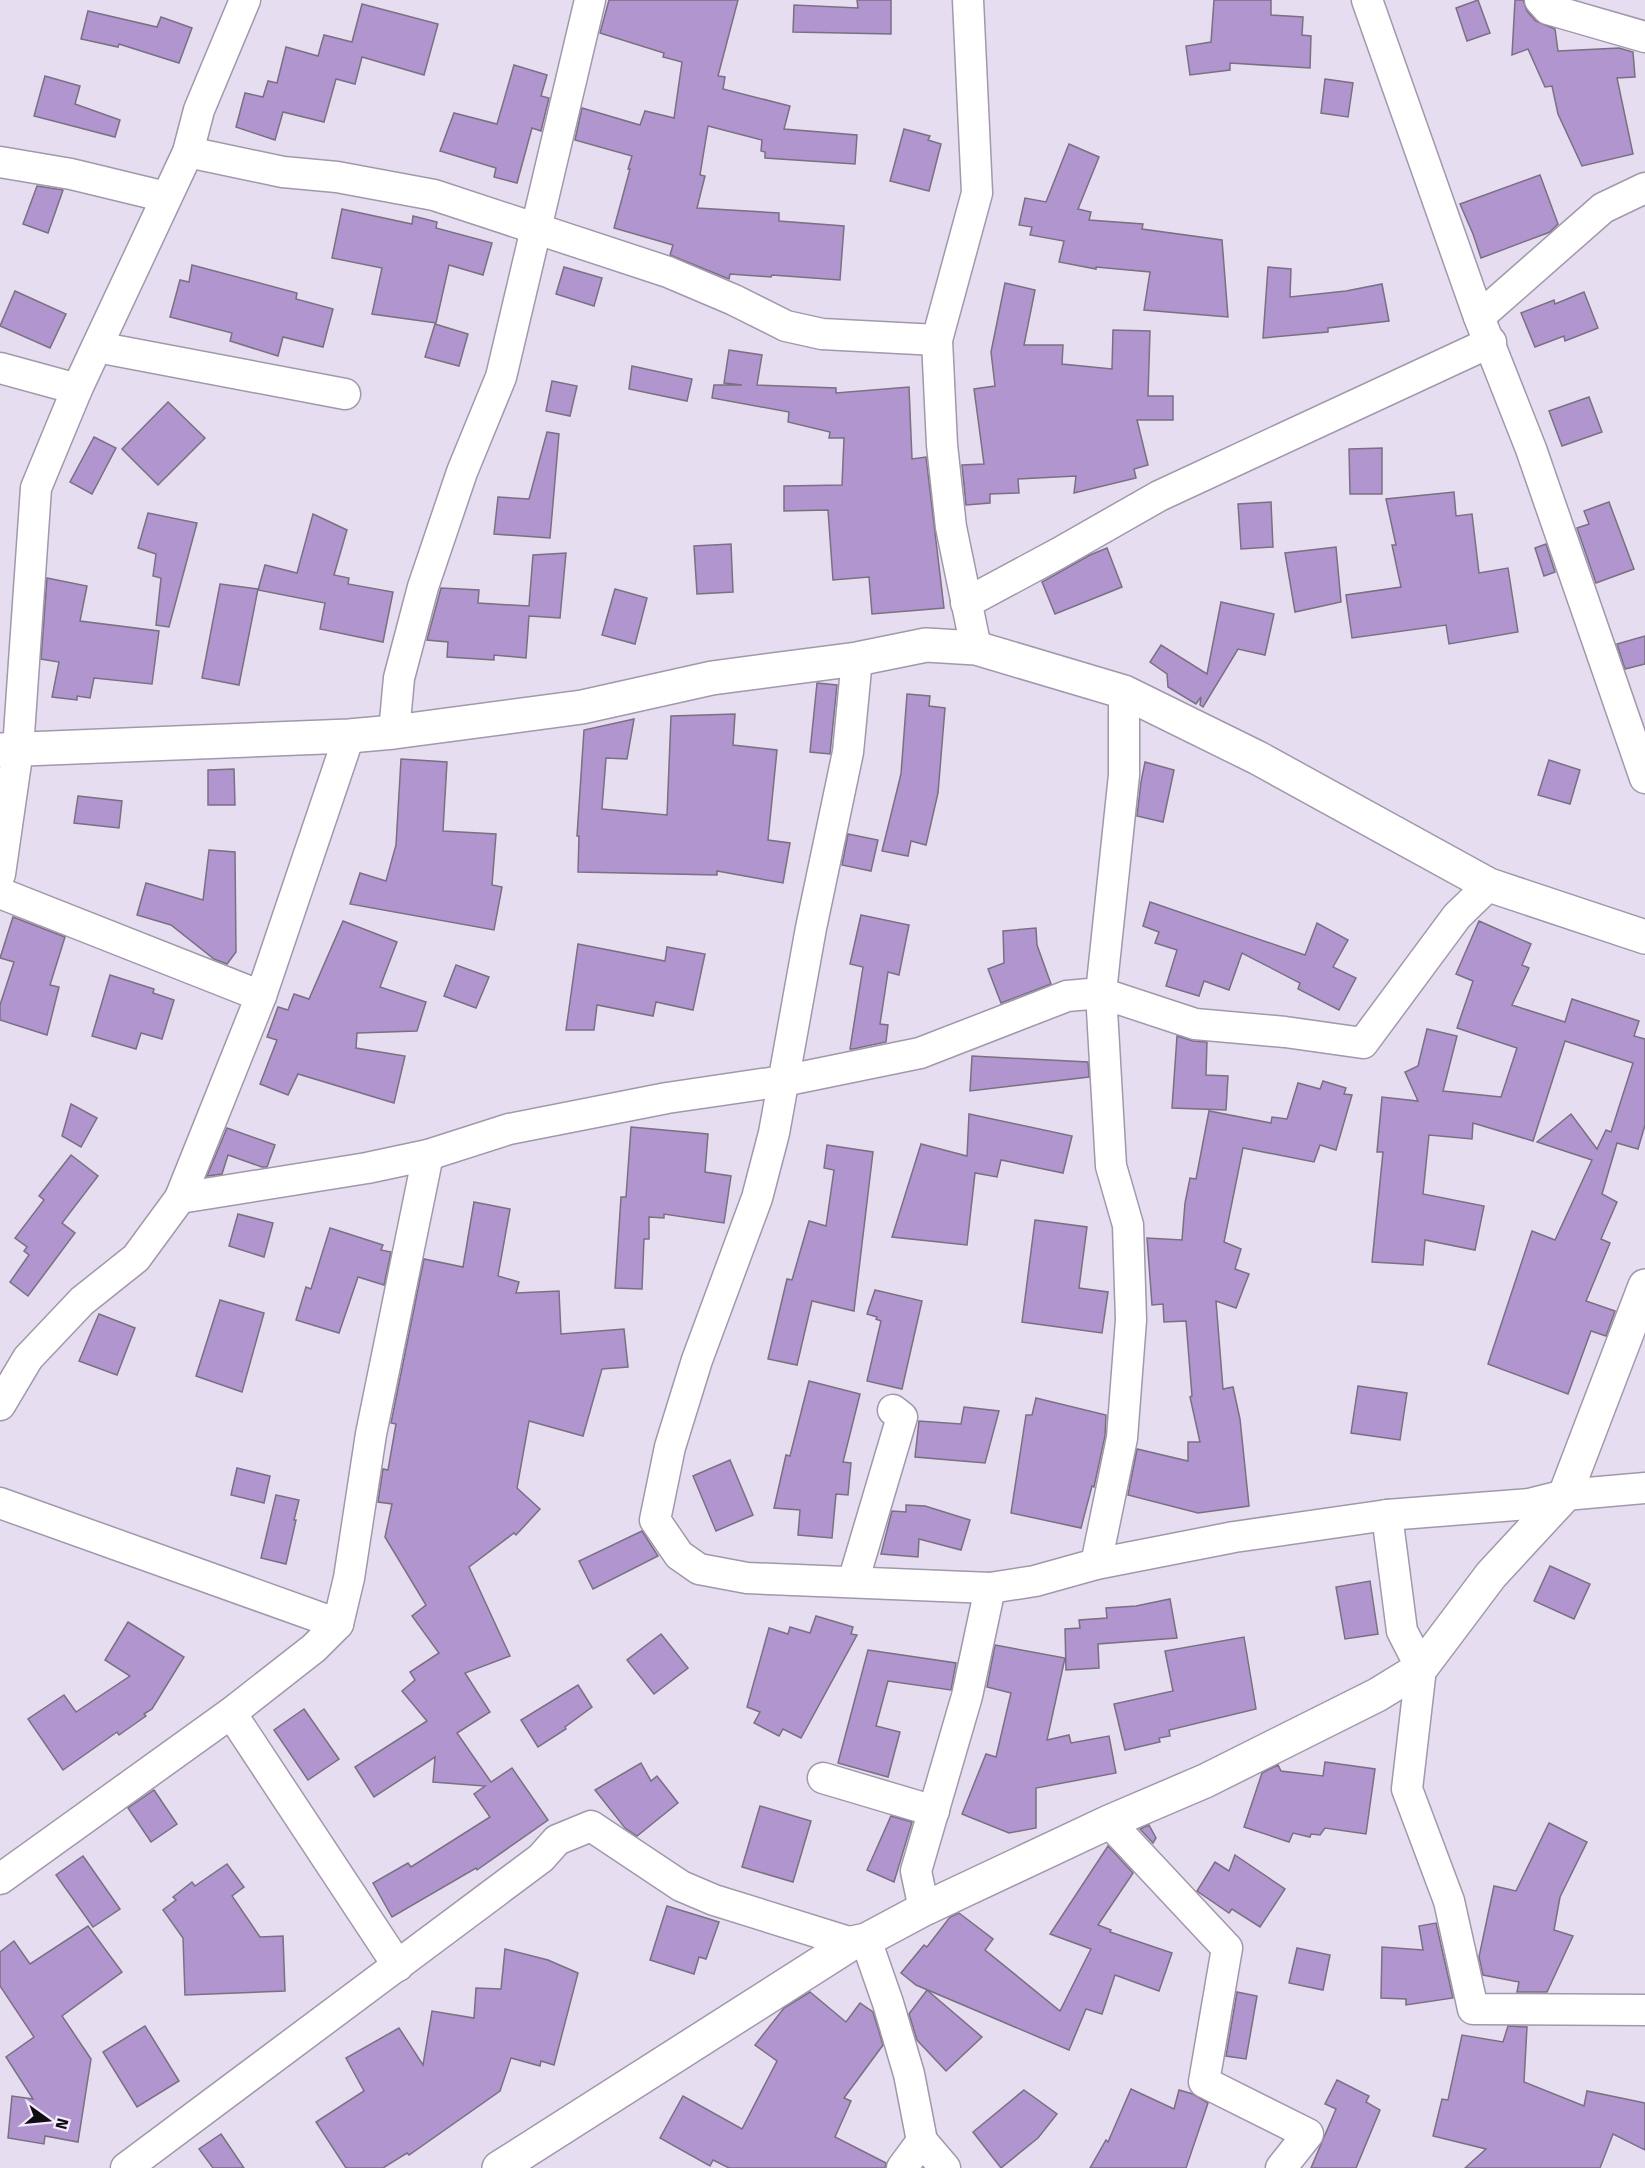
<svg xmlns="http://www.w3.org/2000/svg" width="1645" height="2168" viewBox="0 0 1645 2168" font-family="'Fira Sans',sans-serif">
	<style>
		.building { fill: #b195cf; stroke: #797082; stroke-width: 1.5 }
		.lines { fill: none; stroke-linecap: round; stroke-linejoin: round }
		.street-casing { stroke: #a198ab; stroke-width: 33 }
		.secondary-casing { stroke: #a198ab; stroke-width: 36 }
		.street { stroke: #fff; stroke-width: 30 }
		.secondary { stroke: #fff; stroke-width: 33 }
	</style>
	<rect width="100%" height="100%" fill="#e7ddf1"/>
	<g class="building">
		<polygon points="609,0 738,0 718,76 725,77 723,89 790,106 784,129 857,135 855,164 765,158 765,152 761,151 762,140 708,126 700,175 705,176 697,208 779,213 779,221 844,226 840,280 772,275 771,277 730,274 729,279 670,255 673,245 614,228 630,169 628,169 632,156 575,140 582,108 640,125 645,111 674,118 682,62 663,57 664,53 600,33"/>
		<polygon points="857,0 891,0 891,34 793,32 794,5 858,8"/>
		<polygon points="1214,0 1271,0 1271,15 1303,17 1302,35 1311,36 1310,68 1230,63 1230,70 1190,75 1186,46 1211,42"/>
		<polygon points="1478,0 1490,33 1467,41 1456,8"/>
		<polygon points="1515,0 1523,0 1527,11 1536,21 1555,29 1558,51 1619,48 1633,52 1635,77 1617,78 1633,154 1582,166 1558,114 1552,86 1545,87 1528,49 1512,55"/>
		<polygon points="362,4 438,24 424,75 362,57 355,84 336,79 324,122 283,112 275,140 236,127 245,93 263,97 268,81 277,83 286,47 318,56 324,35 352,42"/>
		<polygon points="88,11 157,27 161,17 192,28 179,63 119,44 118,47 81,39"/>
		<polygon points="514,65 547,75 541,96 549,98 541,131 532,128 517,183 494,177 496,168 440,151 454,113 497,124"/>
		<polygon points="45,76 80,86 75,104 120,120 115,137 34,116"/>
		<polygon points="1325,79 1353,83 1348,117 1321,113"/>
		<polygon points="904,129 930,136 928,140 941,144 929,191 890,181"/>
		<polygon points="1069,144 1099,157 1078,209 1091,212 1089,220 1143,224 1142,229 1222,240 1228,317 1144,310 1150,272 1096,267 1096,269 1059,262 1064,241 1030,235 1032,227 1019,225 1025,198 1046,202"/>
		<polygon points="1540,175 1558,224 1550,232 1481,258 1473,234 1460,204"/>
		<polygon points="37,186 63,190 48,233 23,224"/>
		<polygon points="342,209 412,224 413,216 437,222 436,228 492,243 483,275 449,265 436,323 372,314 382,268 332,258"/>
		<polygon points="192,265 297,293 296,299 333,309 323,347 283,337 278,356 230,341 232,333 170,317 180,280 189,282"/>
		<polygon points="564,267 602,278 594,306 556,294"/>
		<polygon points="1268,267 1291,269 1290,297 1346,291 1382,284 1389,321 1328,328 1328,332 1263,338"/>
		<polygon points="1005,283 1035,290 1024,345 1063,345 1062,364 1112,369 1113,330 1150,331 1148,396 1173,396 1173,420 1137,420 1148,465 1134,469 1136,478 1074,493 1076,476 1018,479 1019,493 990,494 990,503 966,505 962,465 984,464 974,389 995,386 991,352"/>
		<polygon points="15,291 66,314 50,348 0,326"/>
		<polygon points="1584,292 1598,328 1565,341 1564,336 1535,347 1521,313 1554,300 1555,304"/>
		<polygon points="435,324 468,334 459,366 425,357"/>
		<polygon points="729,350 762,355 757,385 836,388 836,393 909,387 912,459 926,457 944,608 872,614 869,577 833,580 828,510 784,511 784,486 842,485 844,438 829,438 830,432 788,422 789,412 712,398 714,385 742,385 724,383"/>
		<polygon points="632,366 692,379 687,401 629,389"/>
		<polygon points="552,381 577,386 570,416 546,411"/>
		<polygon points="1589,397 1602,432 1562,446 1549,411"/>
		<polygon points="168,402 205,438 158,485 122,449"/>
		<polygon points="547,432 559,434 550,538 494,534 498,497 529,499"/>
		<polygon points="94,437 116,448 92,494 70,482"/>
		<polygon points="1382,448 1382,494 1350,494 1349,449"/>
		<polygon points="1454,492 1456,516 1472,514 1479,573 1508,568 1518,632 1449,644 1446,625 1352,638 1346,595 1401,587 1392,545 1396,545 1386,499"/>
		<polygon points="1271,502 1273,547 1241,549 1238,504"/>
		<polygon points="1609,502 1634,569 1596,583 1577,528 1589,524 1584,511"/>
		<polygon points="148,513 197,523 169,627 156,625 161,578 153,576 156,554 138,548"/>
		<polygon points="313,514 347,530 334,575 349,578 348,584 393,592 383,642 320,629 325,603 258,590 265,565 297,573"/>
		<polygon points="731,544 733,592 697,594 694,546"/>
		<polygon points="1546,544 1555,572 1544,576 1535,548"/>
		<polygon points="1336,547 1341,602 1295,612 1285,553"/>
		<polygon points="1107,548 1122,587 1055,614 1042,582 1090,555"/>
		<polygon points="566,553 560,618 529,616 526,658 494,655 494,660 447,657 448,642 427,640 441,588 479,590 478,603 529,606 533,555"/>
		<polygon points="47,578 87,586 80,621 159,631 152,684 94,678 90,698 77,696 77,700 52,697 59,662 41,659"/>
		<polygon points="220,584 258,589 239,685 202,678"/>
		<polygon points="615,589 647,598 635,644 602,635"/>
		<polygon points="1221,602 1274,614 1265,655 1238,649 1203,707 1200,705 1201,697 1196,704 1168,687 1167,674 1150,662 1161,645 1207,674"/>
		<polygon points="1645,636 1645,664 1625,669 1617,644"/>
		<polygon points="817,683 837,685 830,754 810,752"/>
		<polygon points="907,694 930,696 929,706 945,708 938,793 926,845 911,841 908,856 882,851 901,774"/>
		<polygon points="735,714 733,745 777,750 768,840 790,843 783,883 717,871 717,875 578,872 579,836 577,836 584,730 634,719 627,759 606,758 602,809 667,815 671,716"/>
		<polygon points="401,759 447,762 443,831 496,834 492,885 502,887 494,930 350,904 360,873 386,881 396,845"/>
		<polygon points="1549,760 1580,770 1570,804 1538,795"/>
		<polygon points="1145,762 1174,770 1163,822 1137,816 1141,782"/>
		<polygon points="234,769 235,805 208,805 208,770"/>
		<polygon points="78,796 122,801 119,828 74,823"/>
		<polygon points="848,834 878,840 871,871 842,865"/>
		<polygon points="209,850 235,852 236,952 227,964 214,959 171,925 137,915 146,883 203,900"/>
		<polygon points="1150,902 1305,955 1317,923 1348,940 1333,967 1356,978 1339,1010 1298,989 1300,983 1242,953 1229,990 1204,981 1199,996 1166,986 1177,950 1155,943 1159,932 1143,926"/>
		<polygon points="861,915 909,925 899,975 888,972 880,1024 888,1025 886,1042 853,1049 850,1049 863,967 850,964"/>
		<polygon points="13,917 65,937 50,985 59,987 47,1035 0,1020 0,1005 14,962 0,958"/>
		<polygon points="343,921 397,942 380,987 426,1002 417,1031 357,1033 356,1048 405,1056 394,1103 298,1074 288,1095 260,1084 277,1040 267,1037 278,1007 288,1010 294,994 309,999"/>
		<polygon points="1479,921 1531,944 1522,965 1529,968 1512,1005 1565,1022 1572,999 1639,1021 1634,1036 1645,1039 1645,1125 1638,1149 1617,1143 1602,1194 1617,1202 1601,1239 1610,1243 1586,1301 1615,1311 1606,1336 1591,1331 1568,1394 1488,1364 1532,1231 1555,1240 1592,1160 1537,1142 1571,1114 1597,1149 1606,1130 1611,1132 1633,1063 1565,1041 1533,1141 1473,1123 1472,1139 1429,1135 1423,1194 1484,1206 1475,1250 1425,1240 1423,1265 1372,1262 1383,1152 1377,1152 1382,1097 1418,1101 1405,1072 1418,1066 1427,1029 1457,1036 1443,1091 1501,1097 1517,1048 1457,1028 1473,981 1456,974"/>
		<polygon points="1036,928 1037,945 1051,984 1001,1003 988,969 1004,963 1003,931"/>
		<polygon points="578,944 665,961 667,947 705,954 693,1010 656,1002 653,1016 597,1005 594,1030 566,1030"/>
		<polygon points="456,965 489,977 476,1008 444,996"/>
		<polygon points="110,975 154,989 153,993 174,1000 162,1039 141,1033 136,1049 92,1036"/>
		<polygon points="1177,1036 1193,1041 1207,1042 1206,1075 1228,1076 1226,1110 1172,1108"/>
		<polygon points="972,1056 1088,1062 1089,1077 970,1091"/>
		<polygon points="1323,1081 1346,1088 1344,1094 1352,1095 1336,1150 1320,1145 1314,1162 1243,1148 1224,1242 1241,1249 1235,1269 1249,1274 1236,1308 1216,1301 1223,1389 1233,1387 1240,1419 1249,1506 1198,1513 1128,1495 1137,1449 1188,1461 1188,1442 1200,1442 1190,1397 1192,1396 1186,1321 1164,1322 1163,1304 1152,1305 1147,1238 1182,1240 1185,1203 1190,1178 1196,1179 1209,1111 1271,1123 1272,1117 1287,1119 1298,1083 1320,1089"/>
		<polygon points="71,1104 97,1118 81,1147 62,1136"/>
		<polygon points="969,1114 1072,1136 1063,1173 1001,1160 997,1177 975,1173 967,1245 892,1237 921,1144 967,1156"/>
		<polygon points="631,1127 708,1134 705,1172 731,1176 724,1223 664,1214 664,1218 649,1217 649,1239 644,1239 642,1289 615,1288 621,1197 626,1197"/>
		<polygon points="227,1128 275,1145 267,1167 262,1167 228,1155 222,1174 207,1176"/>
		<polygon points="827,1145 873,1152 854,1311 812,1301 797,1365 768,1359 787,1279 792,1280 809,1221 826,1226 834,1170 824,1168"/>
		<polygon points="71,1155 98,1176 62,1223 75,1233 28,1296 10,1282 29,1255 24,1251 27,1247 15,1238 44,1200 39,1196"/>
		<polygon points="474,1202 510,1209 498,1276 519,1282 516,1293 559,1291 561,1334 624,1329 628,1367 602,1369 583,1436 529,1421 517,1488 540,1509 516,1535 514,1533 469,1567 510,1656 465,1673 490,1712 457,1733 491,1782 512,1768 548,1820 477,1870 476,1868 392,1917 373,1883 408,1863 411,1867 490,1817 474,1794 485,1786 433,1782 435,1757 374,1797 355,1767 427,1721 402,1691 415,1680 410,1672 439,1653 412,1616 426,1605 385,1537 392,1504 378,1502 383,1469 388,1470 396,1424 391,1423 424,1259 463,1267"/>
		<polygon points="238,1214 273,1223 264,1257 229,1246"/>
		<polygon points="1035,1220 1087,1227 1079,1288 1108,1292 1102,1333 1022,1322"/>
		<polygon points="330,1228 383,1245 381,1250 391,1252 384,1285 358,1277 339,1333 296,1320 306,1287 311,1289"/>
		<polygon points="875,1290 922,1301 902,1389 867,1381 881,1321 876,1319 877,1317 867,1314"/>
		<polygon points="220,1300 264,1313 242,1392 196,1376"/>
		<polygon points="99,1314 135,1328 117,1375 79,1361"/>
		<polygon points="809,1381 860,1394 843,1462 851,1463 848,1495 836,1494 832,1538 798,1535 800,1510 774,1508 786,1455 790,1456"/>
		<polygon points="1358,1386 1407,1393 1400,1440 1351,1433"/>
		<polygon points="1036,1398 1106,1415 1105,1436 1094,1487 1092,1486 1081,1528 1011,1513 1026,1415 1032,1415"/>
		<polygon points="964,1407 999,1411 985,1463 915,1457 919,1421 961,1424"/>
		<polygon points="730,1460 753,1515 716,1531 693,1476"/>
		<polygon points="237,1468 270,1476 264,1503 231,1495"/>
		<polygon points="276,1495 299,1500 294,1520 296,1520 286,1564 261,1558"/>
		<polygon points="906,1505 925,1506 970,1520 961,1550 919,1539 918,1557 881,1554 892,1511 906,1512"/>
		<polygon points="642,1531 658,1556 593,1589 579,1561"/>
		<polygon points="1550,1566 1590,1584 1574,1619 1534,1601"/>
		<polygon points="1370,1581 1378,1634 1345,1639 1336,1587"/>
		<polygon points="1170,1599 1177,1638 1098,1644 1099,1668 1066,1670 1065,1629 1080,1628 1079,1620 1107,1618 1106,1608 1136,1606"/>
		<polygon points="816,1616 853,1627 851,1634 857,1635 801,1738 783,1729 779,1736 754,1723 760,1712 747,1707 769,1628 788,1634 790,1627 810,1633"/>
		<polygon points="128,1622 184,1657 152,1709 144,1714 146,1716 119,1735 117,1732 63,1770 28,1719 64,1695 76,1712 130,1676 105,1660"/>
		<polygon points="661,1634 688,1668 654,1694 627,1660"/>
		<polygon points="1244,1637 1256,1709 1169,1730 1170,1736 1159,1738 1160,1742 1125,1750 1114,1704 1173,1691 1165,1651"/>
		<polygon points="995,1645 1065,1658 1047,1740 1069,1735 1071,1743 1109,1736 1116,1773 1036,1788 1036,1828 1009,1833 962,1814 986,1754 996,1757 1011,1693 987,1687"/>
		<polygon points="868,1650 956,1663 951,1690 888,1681 876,1726 900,1732 888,1777 838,1763"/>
		<polygon points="578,1685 592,1707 565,1727 566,1729 538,1747 521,1720"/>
		<polygon points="304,1709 339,1759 308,1780 274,1730"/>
		<polygon points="1325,1762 1375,1769 1366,1834 1325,1828 1320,1835 1311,1834 1310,1837 1293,1833 1289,1842 1244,1827 1262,1773 1278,1765 1281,1771 1323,1776"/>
		<polygon points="641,1763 651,1781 657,1776 678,1803 637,1836 625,1828 595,1790"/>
		<polygon points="154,1790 177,1824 151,1842 128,1808"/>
		<polygon points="760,1806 811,1821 793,1882 742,1867"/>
		<polygon points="891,1816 912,1822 894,1882 867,1870"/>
		<polygon points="1549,1823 1587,1842 1560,1897 1554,1930 1573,1936 1547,1992 1517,1992 1519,1982 1483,1975 1479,1957 1494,1886 1516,1891"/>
		<polygon points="1149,1825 1156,1838 1153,1843 1140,1829"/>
		<polygon points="1108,1846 1133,1873 1098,1925 1111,1930 1110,1932 1172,1953 1159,1991 1115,1975 1102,2014 1086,2009 1069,2050 916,1985 901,1973 924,1945 927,1947 950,1917 959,1913 993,1939 985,1950 1060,2011 1091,1949 1050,1934"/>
		<polygon points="1235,1855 1285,1889 1260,1927 1232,1909 1229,1913 1197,1891 1215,1862 1229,1871"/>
		<polygon points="83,1856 120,1909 93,1927 56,1875"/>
		<polygon points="227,1864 244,1887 232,1896 260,1937 283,1936 285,1991 185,1995 183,1938 163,1910 176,1900 173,1897 192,1882 195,1886"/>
		<polygon points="667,1906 719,1922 706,1959 699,1957 694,1974 650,1960"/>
		<polygon points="1436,1923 1453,1998 1406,2005 1406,1999 1381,1998 1382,1947 1423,1950 1419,1926"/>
		<polygon points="88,1926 122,1972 62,2016 91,2059 78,2142 45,2136 44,2144 8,2138 12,2096 33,2099 6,2057 34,2037 0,1986 0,1952 14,1941 30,1964"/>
		<polygon points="1297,1948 1330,1955 1323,1990 1289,1983"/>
		<polygon points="505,1949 548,1960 578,1973 554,2065 541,2061 540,2066 511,2058 500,2091 409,2155 407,2153 383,2168 346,2168 316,2122 364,2091 346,2058 399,2028 423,2065 432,2011 474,2018 476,1988 501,1989"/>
		<polygon points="927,1990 982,2037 946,2071 917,2040 909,2014"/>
		<polygon points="810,1992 846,2022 860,2003 873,2012 883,2045 844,2098 851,2101 835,2137 886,2163 885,2168 729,2168 713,2160 710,2166 660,2138 683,2096 742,2129 777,2061 755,2045 784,2008"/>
		<polygon points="1237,1992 1257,1996 1246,2059 1226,2056"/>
		<polygon points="145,2026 179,2081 137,2107 103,2052"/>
		<polygon points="1508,2026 1527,2027 1524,2082 1584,2106 1587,2091 1645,2103 1645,2150 1613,2134 1600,2168 1465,2168 1486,2149 1433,2136 1442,2099 1448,2100 1462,2035 1503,2042"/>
		<polygon points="1337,2080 1369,2096 1366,2102 1380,2110 1356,2168 1311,2168 1336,2109 1325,2104"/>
		<polygon points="1131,2089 1174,2109 1179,2090 1193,2094 1208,2103 1186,2168 1090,2168 1106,2140 1108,2142"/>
		<polygon points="1024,2090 1057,2114 1038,2138 1001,2168 973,2132"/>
		<polygon points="221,2134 244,2168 213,2168 199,2149"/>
	</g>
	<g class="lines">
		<defs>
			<g id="street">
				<polyline points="968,0 977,193 937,340 942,445 951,527 976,648"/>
				<polyline points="1367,0 1479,317 1531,449 1645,778"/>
				<polyline points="1540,0 1548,9 1645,37"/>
				<polyline points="188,152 283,172 337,177 434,195 668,272 734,300 786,326 822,334 937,340"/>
				<polyline points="0,162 71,174 166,197"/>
				<polyline points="1479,317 1603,208 1645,188"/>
				<polyline points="97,347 345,394"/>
				<polyline points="0,368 77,389"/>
				<polyline points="966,603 1059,553 1159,496 1491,342"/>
				<polyline points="857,659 848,752 811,928 774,1133 757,1198 697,1360 670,1447 655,1520 679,1555 699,1569 747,1578 990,1588 1035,1581 1096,1564 1234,1537 1387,1515 1529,1504 1565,1495 1645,1488"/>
				<polyline points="394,732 399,678 423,587 462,472 501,377 590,0"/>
				<polyline points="0,874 18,749 36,488 77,389 188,152 199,110 245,0"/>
				<polyline points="0,893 261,996"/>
				<polyline points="180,1198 367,1168 428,1155 509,1129 667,1098 783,1081 920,1053 1067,996 1101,993 1195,1024 1285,1032 1363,1043 1457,916 1489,885"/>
				<polyline points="0,1405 28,1358 82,1301 136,1258 180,1198 261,996 349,736"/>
				<polyline points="0,1503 338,1624"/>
				<polyline points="1387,1515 1402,1631 1421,1668 1407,1789 1449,1901 1473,2009 1645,2010"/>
				<polyline points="1096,1564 1122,1438 1131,1320 1128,1225 1111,1166 1101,993 1124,775 1124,692"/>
				<polyline points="853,1582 902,1417 893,1410"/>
				<polyline points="231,1713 398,1966"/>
				<polyline points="823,1778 934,1811"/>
				<polyline points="1109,1822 1227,1948 1204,2082 1308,2134 1281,2168"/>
				<polyline points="0,1879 231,1713 314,1648 338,1624 349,1578 371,1434 428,1155"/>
				<polyline points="924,1909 916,1871 967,1696 990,1588"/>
				<polyline points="866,1940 888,2003 909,2074 922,2141 945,2168"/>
				<polyline points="126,2168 541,1858 557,1840 591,1826 681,1886 714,1900 852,1943"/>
				<polyline points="902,2168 922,2141"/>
			</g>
			<g id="secondary">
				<polyline points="0,750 349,736 394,732 582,707 712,678 857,659 926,645 976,648 1124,692 1258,758 1489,885 1645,937"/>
				<polyline points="499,2168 852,1943 866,1940 924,1909 1109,1822 1205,1781 1377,1695 1421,1668 1491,1575 1565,1495 1645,1286"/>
			</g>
		</defs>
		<use href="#street" class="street-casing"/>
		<use href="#secondary" class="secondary-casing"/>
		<use href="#street" class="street"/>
		<use href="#secondary" class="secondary"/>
	</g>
	<g transform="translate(48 2120) rotate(105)" stroke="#f4ebff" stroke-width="4.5" paint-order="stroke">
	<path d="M0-4.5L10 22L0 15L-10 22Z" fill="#100d14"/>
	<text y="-9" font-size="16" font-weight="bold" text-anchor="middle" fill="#100d14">N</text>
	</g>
</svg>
